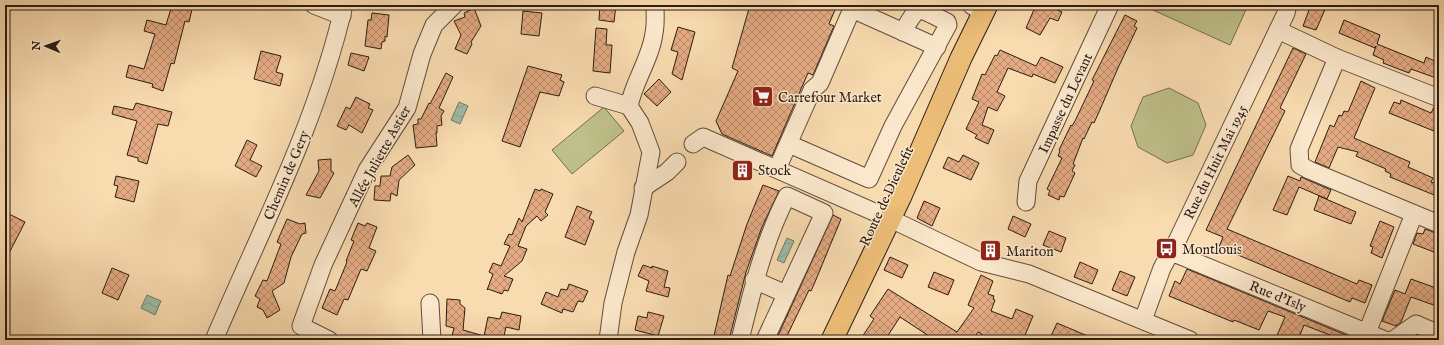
<svg xmlns="http://www.w3.org/2000/svg" width="1444" height="345" viewBox="0 0 1444 345" font-family="'IM FELL English',serif">
	<style>
		.park { fill: #bfc08a; stroke: #766e4e }
		.water { fill: url(#water-waves); stroke: #707b6c }
		.building { fill: url(#building-cross-hatch); stroke: #2c1c13 }
		.lines { fill: none; stroke-linecap: round; stroke-linejoin: round }
		.minor-casing { stroke: #5f4c3a; stroke-width: 19 }
		.major-casing { stroke: #2c1c13; stroke-width: 23 }
		.minor { stroke: #fbe8cc; stroke-width: 17 }
		.major { stroke: #ecbe78; stroke-width: 21 }
		.labels { text-anchor: middle; stroke-width: 3; stroke-linejoin: round; paint-order: stroke }
		.poi-label { font-size: 14px; fill: #2c1c13; stroke: #fbe8cc; text-anchor: start }
		.street-label { font-size: 14px; fill: #2c1c13; stroke: #fbe8cc }
	</style>
	<defs>
		<pattern id="water-waves" width="16" height="10" patternUnits="userSpaceOnUse"><rect width="16" height="10" fill="#9ebba8"/><path d="M0 5q4-4 8 0t8 0" fill="none" stroke="#88a090"/></pattern>
		<pattern id="building-cross-hatch" width="8" height="8" patternUnits="userSpaceOnUse"><rect width="8" height="8" fill="#e4ab83"/><path d="M0 0l8 8M0 8l8-8" fill="none" stroke="#b98a6a"/></pattern>
	</defs>
	<rect width="100%" height="100%" fill="#f9dbb0"/>
	<filter id="stains"><feTurbulence type="fractalNoise" baseFrequency=".005" numOctaves="4"/><feColorMatrix values="0 0 0 0 .2 0 0 0 0 .09 0 0 0 0 .02 0 0 0 .5 -.17"/></filter>
	<radialGradient id="worn" r=".72"><stop offset=".6" stop-color="#630" stop-opacity="0"/><stop offset="1" stop-color="#630" stop-opacity=".3"/></radialGradient>
	<g class="park">
		<polygon points="1142,5 1248,5 1230,45"/>
		<polygon points="1169,88 1198,103 1206,125 1193,155 1167,163 1138,147 1131,126 1143,97"/>
		<polygon points="604,107 624,131 572,174 552,150"/>
	</g>
	<g class="water">
		<polygon points="459,102 468,106 460,124 451,120"/>
		<polygon points="787,238 794,241 784,263 777,260"/>
		<polygon points="147,295 161,301 155,315 141,308"/>
	</g>
	<g class="building">
		<polygon points="172,5 193,5 189,22 185,21 174,64 171,63 163,91 152,87 153,84 126,77 129,65 144,69 155,34 144,31 147,20 166,25"/>
		<polygon points="600,5 616,5 614,22 599,20"/>
		<polygon points="750,5 837,5 829,24 834,26 813,75 808,73 772,156 722,134 716,121 738,71 732,68"/>
		<polygon points="1036,5 1046,5 1062,12 1058,21 1050,18 1040,35 1026,28"/>
		<polygon points="1311,5 1327,5 1316,30 1303,26"/>
		<polygon points="474,8 481,26 471,42 472,44 467,54 455,49 461,35 454,21 465,17 464,13"/>
		<polygon points="523,11 542,13 539,36 521,34"/>
		<polygon points="372,13 389,15 387,37 385,36 385,41 382,42 381,49 365,46 368,20 371,20"/>
		<polygon points="1125,15 1137,21 1134,26 1137,28 1118,68 1099,112 1094,123 1092,122 1084,139 1083,138 1073,164 1075,165 1072,171 1075,173 1064,197 1060,196 1059,200 1048,195 1050,191 1047,189 1062,158 1058,156 1060,151 1059,150 1071,125 1072,126 1075,121 1094,81 1092,80"/>
		<polygon points="1344,20 1380,35 1377,44 1424,63 1426,57 1439,63 1439,79 1411,69 1409,73 1383,63 1384,60 1373,55 1376,46 1375,48 1339,33"/>
		<polygon points="678,27 695,32 682,80 672,74 678,52 671,50"/>
		<polygon points="596,28 607,29 606,45 612,45 610,73 593,71"/>
		<polygon points="1293,48 1306,54 1280,108 1285,111 1227,229 1357,284 1359,280 1372,285 1365,303 1352,298 1350,302 1219,247 1223,237 1206,230"/>
		<polygon points="1000,50 1036,66 1041,57 1063,67 1055,83 1033,74 1032,77 1008,68 997,92 1005,96 997,111 988,107 982,125 994,130 988,144 975,138 977,135 966,129 979,102 972,99 982,74 985,75 995,55 997,56"/>
		<polygon points="261,51 281,56 276,72 283,74 280,86 254,79"/>
		<polygon points="351,53 369,57 364,71 348,65"/>
		<polygon points="528,66 562,75 560,80 564,82 559,96 540,92 520,147 502,141"/>
		<polygon points="446,73 453,77 439,108 444,111 441,116 442,125 437,126 437,133 436,133 437,146 416,148 413,125 418,124 418,119 421,119 429,103 430,104"/>
		<polygon points="659,79 671,92 657,106 644,94"/>
		<polygon points="1361,81 1375,88 1354,138 1410,162 1408,167 1433,178 1431,182 1439,185 1439,197 1390,177 1391,174 1385,171 1386,169 1356,156 1358,152 1338,147 1329,168 1315,162 1330,125 1334,127 1339,115 1342,116 1344,111 1348,112"/>
		<polygon points="356,97 370,104 368,108 373,110 362,133 349,125 346,130 337,126 346,107 350,109"/>
		<polygon points="1401,100 1431,113 1434,107 1439,108 1439,133 1389,113 1394,102 1400,104"/>
		<polygon points="136,103 172,112 168,126 158,124 147,164 138,161 138,158 127,155 137,121 112,114 114,106 133,110"/>
		<polygon points="247,140 257,145 250,160 262,166 256,177 235,166"/>
		<polygon points="408,155 415,165 399,180 397,196 391,193 390,201 374,200 375,186 380,186 381,176 390,176 392,167"/>
		<polygon points="963,155 979,163 971,180 943,168 948,157 959,162"/>
		<polygon points="331,159 331,171 334,173 320,198 306,195 319,171 318,160"/>
		<polygon points="116,176 139,181 134,202 115,197 118,186 114,185"/>
		<polygon points="1288,176 1300,181 1301,177 1331,190 1327,199 1299,187 1287,215 1273,210"/>
		<polygon points="763,185 779,191 762,227 746,272 729,340 713,340 728,275 730,276 747,224"/>
		<polygon points="535,189 540,191 541,189 553,194 545,212 548,215 541,221 537,216 526,226 518,246 527,249 522,261 504,276 513,279 508,291 504,290 502,294 488,289 487,290 493,274 489,272 493,263 501,266 510,246 504,244 509,234 512,235 519,218 522,222"/>
		<polygon points="1319,196 1356,212 1351,224 1314,210"/>
		<polygon points="924,201 940,208 932,226 917,218"/>
		<polygon points="577,206 592,212 589,218 594,221 585,245 565,237"/>
		<polygon points="5,212 25,222 5,261"/>
		<polygon points="833,215 841,219 815,282 811,291 809,290 785,340 776,340"/>
		<polygon points="1013,216 1031,224 1025,237 1008,229"/>
		<polygon points="287,219 300,224 305,223 306,233 302,234 291,257 284,283 272,291 280,310 267,318 263,310 257,307 260,299 255,296 263,280 267,281 281,244 277,242"/>
		<polygon points="1380,221 1394,227 1382,258 1371,253 1373,247 1370,246"/>
		<polygon points="358,223 365,226 367,223 377,227 369,248 376,251 367,271 361,269 348,300 344,299 337,315 322,308 330,289 335,291 347,262 346,261 354,241 351,240"/>
		<polygon points="1425,229 1439,234 1439,254 1413,244 1417,233 1423,234"/>
		<polygon points="1049,231 1066,238 1061,252 1043,245"/>
		<polygon points="890,257 908,265 902,278 884,270"/>
		<polygon points="1080,262 1098,270 1092,284 1074,277"/>
		<polygon points="643,265 652,268 652,266 668,271 664,287 670,288 668,297 646,291 649,281 638,276"/>
		<polygon points="112,268 129,275 118,300 102,293"/>
		<polygon points="1187,269 1346,335 1343,340 1304,325 1298,340 1275,340 1285,317 1268,311 1259,330 1234,320 1233,322 1169,296 1175,281 1180,284"/>
		<polygon points="1120,271 1135,277 1127,296 1112,290"/>
		<polygon points="934,272 954,280 948,295 928,287"/>
		<polygon points="981,275 993,281 988,294 994,296 993,299 995,300 991,311 1012,319 1016,309 1033,316 1023,340 991,340 978,332 973,340 935,340 900,317 885,340 860,340 874,319 870,316 888,289 957,332 974,308 968,305"/>
		<polygon points="1411,279 1439,289 1439,307 1411,297 1401,322 1396,326 1382,321 1395,290 1405,294"/>
		<polygon points="569,284 588,291 583,302 578,301 573,312 563,309 562,313 541,304 546,292 558,297 561,289 567,290"/>
		<polygon points="447,299 460,300 460,304 465,308 463,330 484,336 488,317 500,319 502,312 521,316 519,330 506,327 503,340 487,337 487,340 451,340 454,328 446,326"/>
		<polygon points="648,312 664,316 658,336 635,330 638,316 647,318"/>
		<polygon points="1057,323 1097,340 1060,340 1051,336"/>
	</g>
	<g class="lines">
		<defs>
			<g id="minor">
				<polyline points="314,5 342,16"/>
				<polyline points="971,5 983,13"/>
				<polyline points="1278,30 1337,58"/>
				<polyline points="595,96 629,106"/>
				<polyline points="1439,98 1337,58 1299,149 1300,165 1309,170 1439,224"/>
				<polyline points="693,144 703,137 897,222 981,262 1029,274 1190,340"/>
				<path d="M789 144 869 179 893 126 948 25 947 22C918 9 920 1 903 32"/>
				<polyline points="777,169 812,90 820,83 852,9 937,47"/>
				<polyline points="643,188 667,172 677,162"/>
				<polyline points="1026,202 1028,181 1110,5"/>
				<polyline points="1171,252 1385,340"/>
				<polyline points="754,280 786,294"/>
				<polyline points="430,303 432,340"/>
				<polyline points="1143,320 1162,268 1178,239 1286,13 1288,5"/>
				<path d="M214 340C261 229 317 123 344 5"/>
				<polyline points="329,340 301,326 323,265 367,170 407,108 422,54 434,25 454,5"/>
				<path d="M608 340 613 303 626 252 639 215 651 152 640 123 629 106C634 81 651 58 654 33 656 24 655 14 655 5"/>
				<path d="M740 340C752 291 764 241 787 196L824 213 765 340"/>
				<polyline points="1364,340 1414,214"/>
				<polyline points="1393,340 1416,324 1439,334"/>
			</g>
			<polyline id="major" points="832,340 901,196 961,58 987,5"/>
		</defs>
		<use href="#minor" class="minor-casing"/>
		<use href="#major" class="major-casing"/>
		<use href="#minor" class="minor"/>
		<use href="#major" class="major"/>
	</g>
	<defs>
		<symbol id="supermarket-square" viewBox="-11 -11 22 22"><rect x="-9" y="-9" width="18" height="18" rx="4" fill="#8f2418" stroke="#fbe8cc"/><path d="M-6-5.5h2.5l.6 2H6L4.5 2H-2.5L-4.4-4H-6ZM-1.5 3.2a1.3 1.3 0 1 0 .1 0ZM3 3.2a1.3 1.3 0 1 0 .1 0Z" fill="#fff"/></symbol>
		<symbol id="building-square" viewBox="-11 -11 22 22"><rect x="-9" y="-9" width="18" height="18" rx="4" fill="#8f2418" stroke="#fbe8cc"/><path d="M-4-6H4V6H1V3H-1V6H-4ZM-2.5-4.3h1.7v1.8h-1.7ZM.8-4.3h1.7v1.8H.8ZM-2.5-1h1.7V.8h-1.7ZM.8-1h1.7V.8H.8Z" fill="#fff"/></symbol>
		<symbol id="bus-square" viewBox="-11 -11 22 22"><rect x="-9" y="-9" width="18" height="18" rx="4" fill="#8f2418" stroke="#fbe8cc"/><path d="M-5-6H5V4H4V6H2V4H-2V6H-4V4H-5ZM-3.5-4V0h7V-4ZM-3.5 1.2v1.5H-2V1.2ZM2 1.2v1.5H3.5V1.2Z" fill="#fff"/></symbol>
	</defs>
	<g fill-rule="evenodd">
		<use href="#supermarket-square" x="750" y="84" width="25" height="25"/>
		<use href="#building-square" x="730" y="158" width="25" height="25"/>
		<use href="#bus-square" x="1154" y="236" width="25" height="25"/>
		<use href="#building-square" x="978" y="238" width="25" height="25"/>
	</g>
	<g class="labels">
		<g class="poi-label">
			<text x="778" y="102">Carrefour Market</text>
			<text x="758" y="175">Stock</text>
			<text x="1182" y="254">Montlouis</text>
			<text x="1006" y="256">Mariton</text>
		</g>
		<g class="street-label">
			<text transform="translate(1065 103) rotate(-65)" y="5">Impasse du Levant</text>
			<text transform="translate(379 156) rotate(-61)" y="5">Allée Juliette Astier</text>
			<text transform="translate(1215 162) rotate(-64)" y="5">Rue du Huit Mai 1945</text>
			<text transform="translate(286 175) rotate(-67)" y="5">Chemin de Gery</text>
			<text transform="translate(886 196) rotate(-65)" y="5">Route de Dieulefit</text>
			<text transform="translate(1278 296) rotate(22)" y="5">Rue d'Isly</text>
		</g>
	</g>
	<rect width="1444" height="345" fill="none" stroke="#f9dbb0" stroke-width="20"/>
	<rect x="6" y="6" width="1432" height="333" fill="none" stroke="#2c1c13" stroke-width="2"/>
	<rect x="10" y="10" width="1424" height="325" fill="none" stroke="#2c1c13"/>
	<g transform="translate(46 46) rotate(272)" stroke="#fbe8cc" stroke-width="3" paint-order="stroke">
	<path d="M0-3L7 15L0 10L-7 15Z" fill="#2c1c13"/>
	<text y="-6" font-size="11" font-weight="bold" text-anchor="middle" fill="#2c1c13">N</text>
	</g>
	<rect width="100%" height="100%" filter="url(#stains)"/>
	<rect width="100%" height="100%" fill="url(#worn)"/>
</svg>
